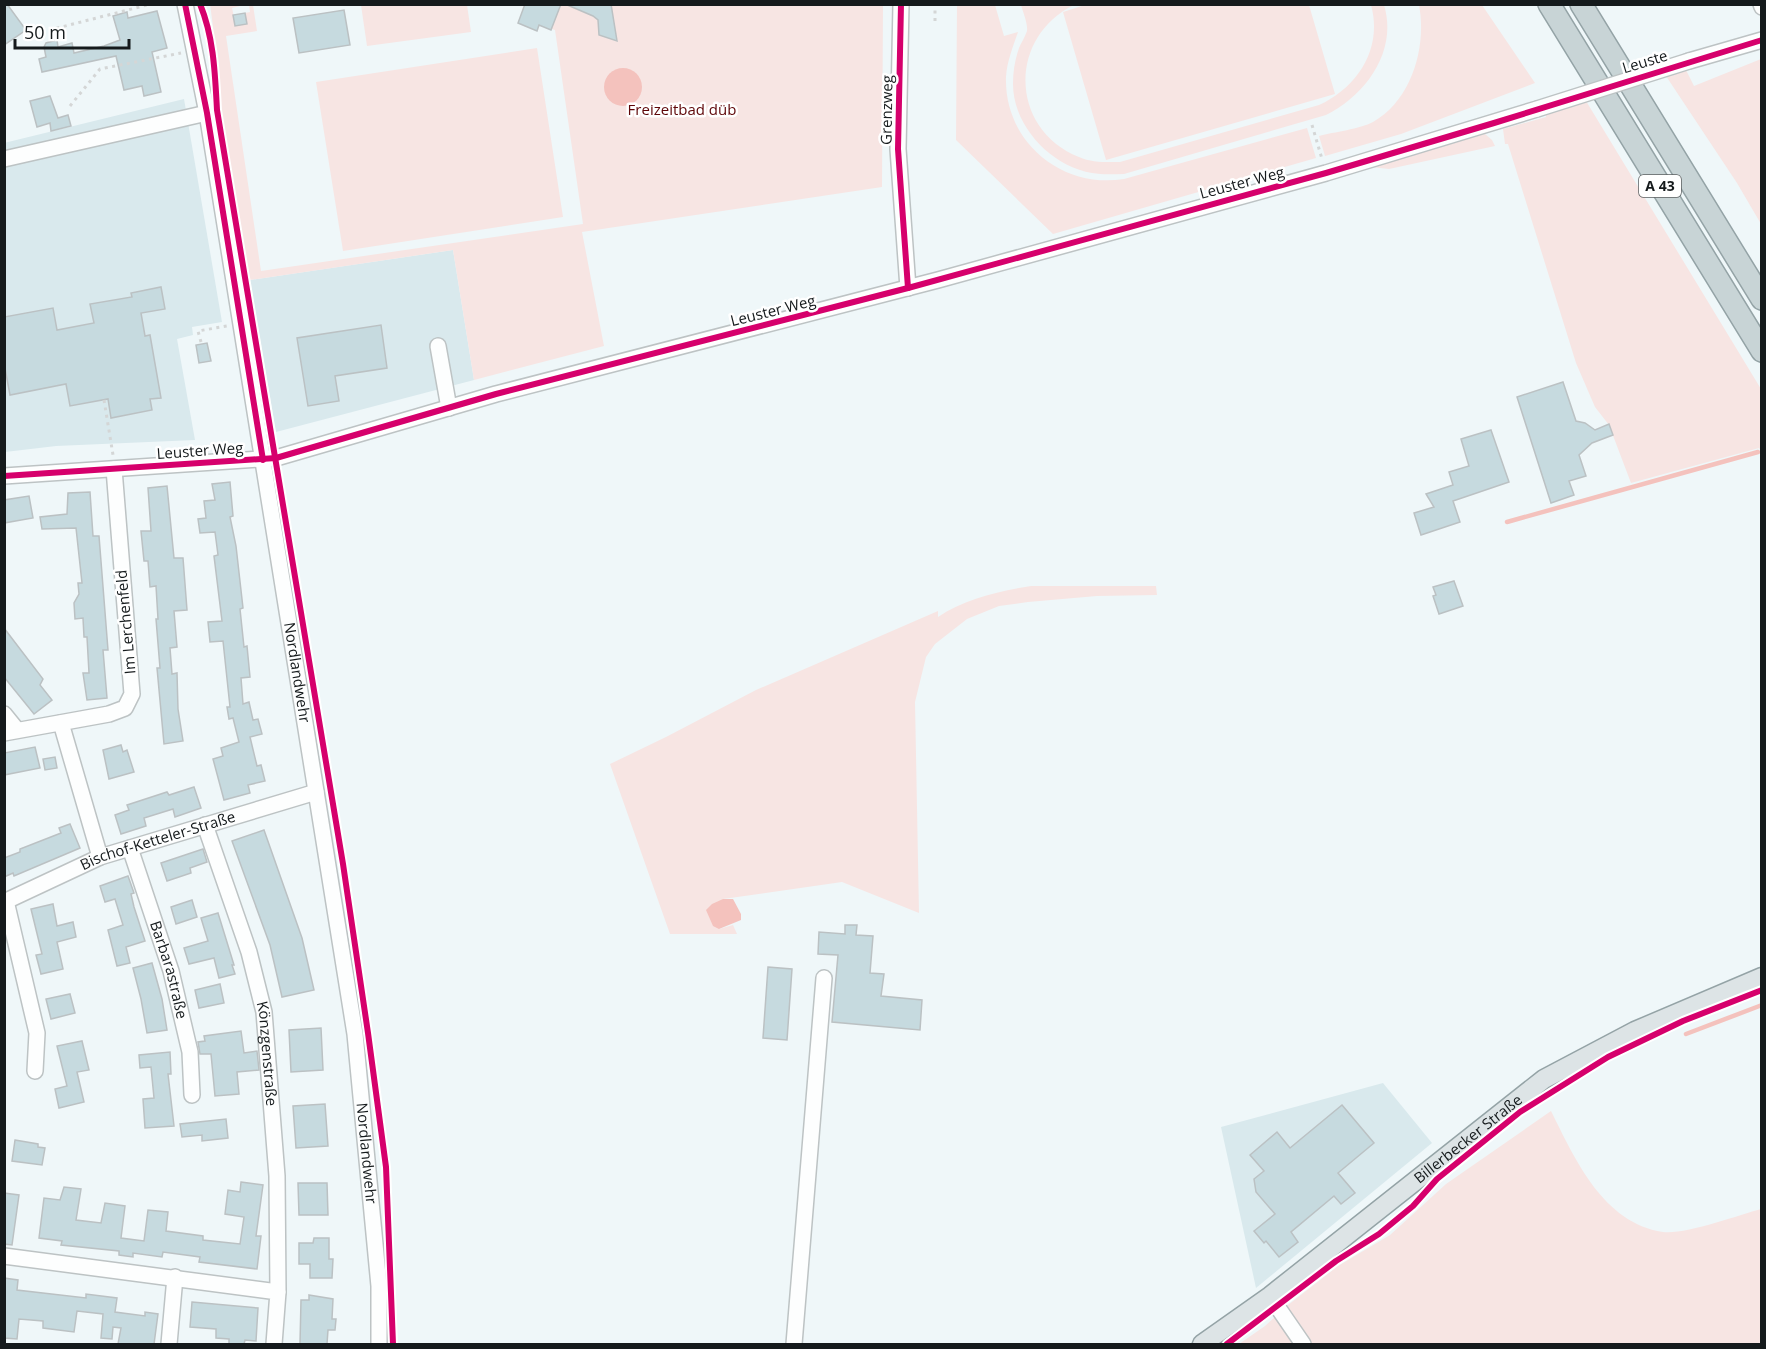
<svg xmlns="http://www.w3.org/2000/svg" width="1766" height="1349" viewBox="0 0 1766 1349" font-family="'Open Sans',sans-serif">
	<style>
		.built { fill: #d9e9ed }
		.green { fill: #f7e5e3 }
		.water { fill: #f4c2bd }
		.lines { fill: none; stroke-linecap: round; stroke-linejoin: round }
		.stream { stroke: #f4c2bd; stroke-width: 4.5 }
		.building { fill: #c6dadf; stroke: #bbc1c3; stroke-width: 1.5 }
		.minor-casing { stroke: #bdc3c4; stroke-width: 18 }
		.major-casing { stroke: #94a3a6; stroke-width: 21 }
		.highway-casing { stroke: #94a3a6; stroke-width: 24 }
		.path { stroke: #d4d6d6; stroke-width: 3; stroke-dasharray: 3 4.5; stroke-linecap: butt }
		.minor { stroke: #fdfefe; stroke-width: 15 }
		.major { stroke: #dde4e6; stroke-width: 18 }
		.highway { stroke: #c8d4d6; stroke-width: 21 }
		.minor-bridge-casing { stroke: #bdc3c4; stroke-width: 18; stroke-linecap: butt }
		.minor-bridge { stroke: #fdfefe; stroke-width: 15 }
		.cycleway-casing { stroke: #fff; stroke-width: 10 }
		.cycleway { stroke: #d6006c; stroke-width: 6 }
		.labels { text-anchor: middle; stroke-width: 5; stroke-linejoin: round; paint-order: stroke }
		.shield { fill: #fff; stroke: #5b5f60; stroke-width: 1.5 }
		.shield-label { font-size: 14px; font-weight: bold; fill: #151a1c }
		.street-label { font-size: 15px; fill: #151a1c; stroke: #fff }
		.park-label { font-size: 15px; fill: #5e0608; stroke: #fff }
	</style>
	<rect width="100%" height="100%" fill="#eff7f9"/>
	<g class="built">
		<polygon points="184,99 222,322 192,327 193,335 177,339 195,440 56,446 5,452 4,143"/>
		<polygon points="453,250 474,380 276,432 250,280"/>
		<polygon points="1383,1083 1432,1143 1256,1288 1221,1127"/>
	</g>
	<g class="green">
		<polygon points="210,4 244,5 232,8 236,26 247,24 245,13 250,12 249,5 253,5 257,31 226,36 261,271 583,224 555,30 539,25 537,31 524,26 533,5 883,5 882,187 582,232 604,346 474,380 453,250 250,280 219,97 218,65"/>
		<polygon points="1088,4 1309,5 1335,94 1106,160 1063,12"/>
		<polygon points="361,5 467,5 471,32 367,46"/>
		<path d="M995 5 1004 36 1018 32C1013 47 1007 61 1006 77 1004 142 1062 189 1124 179L1307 128 1316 158 1053 234 956 140 957 5Z"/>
		<path d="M1021 5H1074C1008 37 1009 129 1079 157 1092 163 1107 162 1120 162L1319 105C1358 87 1383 48 1371 5H1384C1398 51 1366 95 1326 115L1124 174C1114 174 1103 175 1092 173 1051 166 1013 126 1013 84 1013 71 1015 60 1019 48 1021 43 1025 37 1027 31 1028 24 1023 12 1021 5Z"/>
		<path d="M1419 5H1482L1535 83 1401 134 1325 156 1319 136C1334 132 1360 129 1373 122 1412 100 1427 46 1419 5Z"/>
		<polygon points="537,48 563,217 343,251 316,82"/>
		<polygon points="1761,59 1761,224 1737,183 1666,76 1686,70 1694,86"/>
		<polygon points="1586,101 1761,389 1761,451 1759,448 1631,483 1609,425 1595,407 1576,363 1508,144 1505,144 1503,129 1546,117 1546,114"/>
		<polygon points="1485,134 1492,140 1495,146 1389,169 1371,167"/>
		<path d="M1031 586H1156L1157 595 1097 596 1028 602 999 606 967 619 935 644 926 657 915 702 919 913 842 882 723 899 719 929 733 925 737 934H670L610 764 666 737 756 690 938 611V617C964 599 1000 591 1031 586Z"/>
		<path d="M1551 1111C1575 1159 1603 1223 1663 1232 1684 1235 1739 1215 1761 1209V1344H1239L1265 1326 1288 1305 1338 1266 1390 1235 1446 1184Z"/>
	</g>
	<g class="water">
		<circle cx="623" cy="87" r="19"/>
		<polygon points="723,899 733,899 741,914 741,920 719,929 713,926 706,910 712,904"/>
	</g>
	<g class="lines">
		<g class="stream">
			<polyline points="1507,522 1758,452"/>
			<polyline points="1686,1034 1762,1005"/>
		</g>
	</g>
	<g class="building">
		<polygon points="4,4 7,4 26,30 4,45"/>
		<polygon points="525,4 561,4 551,30 539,25 537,31 518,23"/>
		<polygon points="565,4 611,4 617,41 599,35 598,20 593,16"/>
		<polygon points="344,10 350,45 299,53 293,18"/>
		<polygon points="157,11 167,48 152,52 161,92 144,96 142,86 124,90 116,56 42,72 39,59 46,57 44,47 46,43 57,40 58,47 72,43 74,53 104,46 120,40 113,16 127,12 128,18"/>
		<polygon points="245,13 247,24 235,26 233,15"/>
		<polygon points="50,96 58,118 68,115 71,126 51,131 50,123 37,127 30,101"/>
		<polygon points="161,287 165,309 141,313 145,336 150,335 161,398 150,399 152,410 111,418 108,399 70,406 66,384 10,395 4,363 4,317 53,308 57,330 94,323 90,304 132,297 131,293"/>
		<polygon points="381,325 387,368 335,376 339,401 308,406 297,338"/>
		<polygon points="207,343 211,361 199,363 196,345"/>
		<polygon points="1563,382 1576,421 1585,423 1595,430 1609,424 1613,435 1592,443 1579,455 1586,476 1569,481 1574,495 1551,503 1517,397"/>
		<polygon points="1491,430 1509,482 1453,501 1460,522 1421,535 1414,513 1434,507 1426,494 1453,485 1449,472 1469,466 1461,439"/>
		<polygon points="230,482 233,516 230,517 236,546 243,608 240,609 244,647 247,646 250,677 241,678 243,704 249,702 253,720 258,719 262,734 250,737 257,766 261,765 265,781 248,785 250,793 224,800 213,759 223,756 221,748 239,742 233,718 229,719 227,707 230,707 223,641 210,642 208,622 222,621 214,556 218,555 215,532 200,533 198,519 206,518 204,501 215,500 212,484"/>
		<polygon points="167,486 174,558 183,558 187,610 174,611 177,647 170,648 172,674 177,673 178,709 183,741 164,744 157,668 160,668 156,619 158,619 156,586 150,587 148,561 144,561 141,531 151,531 148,488"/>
		<polygon points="90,492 93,536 99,536 108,650 103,650 107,698 87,700 83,673 89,673 87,637 84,637 83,618 75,619 74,603 79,594 78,583 82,583 76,528 42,529 40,517 67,514 68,493"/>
		<polygon points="29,496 33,518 4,523 4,500"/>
		<polygon points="1454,581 1463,606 1439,614 1433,596 1436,595 1433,587"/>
		<polygon points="4,628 43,679 40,685 52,700 34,714 4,677"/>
		<polygon points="121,745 123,752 127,750 134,772 109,779 103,750"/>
		<polygon points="35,747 40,768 4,775 4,753"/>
		<polygon points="55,757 57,768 45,770 43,759"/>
		<polygon points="194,787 201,808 175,817 173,809 144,818 146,826 121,834 115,815 129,810 127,805 167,792 169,795"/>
		<polygon points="70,824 80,848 14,876 13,873 4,877 4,858 20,852 20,849 61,833 59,828"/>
		<polygon points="264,830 302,938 314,990 282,997 270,945 232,841"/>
		<polygon points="203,849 207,862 190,868 191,873 167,881 161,863"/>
		<polygon points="128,876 134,893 131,894 134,907 145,941 126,947 130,963 117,966 108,930 123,925 115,899 105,902 100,886"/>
		<polygon points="192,900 197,917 176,924 171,907"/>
		<polygon points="53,904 57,926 73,922 76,937 57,942 63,969 41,974 36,955 42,954 31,909"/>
		<polygon points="218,913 234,965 232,965 235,974 219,978 214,958 189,964 184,948 208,941 201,918"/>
		<polygon points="845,925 857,925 856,935 873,936 870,973 884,974 881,996 922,1000 920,1030 832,1022 838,955 818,954 819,932 845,934"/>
		<polygon points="152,963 162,999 167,1030 147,1033 141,999 133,968"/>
		<polygon points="768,967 792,969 787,1040 763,1038"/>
		<polygon points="220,984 224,1003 199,1008 195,990"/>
		<polygon points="70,994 75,1013 51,1019 46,999"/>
		<polygon points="321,1028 323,1070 291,1072 289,1030"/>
		<polygon points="241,1031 244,1053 257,1051 259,1070 237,1072 239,1094 215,1096 211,1054 200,1054 198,1042 205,1041 204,1036"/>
		<polygon points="82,1041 89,1070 77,1072 84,1102 59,1108 55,1089 67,1086 57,1046"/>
		<polygon points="170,1052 171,1074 168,1074 174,1126 145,1128 143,1099 154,1098 151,1067 140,1068 139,1055"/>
		<polygon points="325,1104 328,1146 296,1148 293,1106"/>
		<polygon points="1342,1105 1374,1143 1338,1173 1355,1193 1341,1204 1334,1196 1291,1232 1298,1242 1279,1257 1266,1241 1264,1243 1254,1231 1275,1214 1256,1192 1254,1179 1264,1171 1250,1155 1277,1132 1290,1148"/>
		<polygon points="226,1119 228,1138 202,1141 202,1135 182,1137 180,1124"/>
		<polygon points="15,1140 38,1144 38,1147 45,1148 42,1165 12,1161"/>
		<polygon points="241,1182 263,1185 256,1236 261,1236 257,1269 199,1262 200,1257 163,1252 162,1257 133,1253 133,1257 119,1255 119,1251 61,1245 62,1241 39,1238 44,1198 60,1200 64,1187 81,1189 76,1220 101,1223 105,1203 125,1206 121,1238 144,1241 148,1210 168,1212 166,1231 203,1236 203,1240 240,1244 244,1217 225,1214 228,1190 240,1192"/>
		<polygon points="298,1183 327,1183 328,1215 299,1215"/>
		<polygon points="4,1193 19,1195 12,1245 4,1244"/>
		<polygon points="314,1238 329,1238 329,1259 333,1259 332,1278 310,1278 310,1264 299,1264 299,1243 313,1243"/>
		<polygon points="4,1278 18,1280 17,1290 86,1298 86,1294 117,1298 115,1312 145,1316 145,1312 158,1314 154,1344 118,1344 121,1328 113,1327 112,1339 101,1338 103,1314 77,1311 74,1332 43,1328 43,1321 19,1319 17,1339 4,1338"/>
		<polygon points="309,1295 333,1299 332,1319 336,1319 335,1330 328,1330 327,1344 300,1344 301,1300 309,1300"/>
		<polygon points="192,1302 258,1308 256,1341 245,1340 244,1344 229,1344 229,1339 216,1338 216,1329 190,1327"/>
	</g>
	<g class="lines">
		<defs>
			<g id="minor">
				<path id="s1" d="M185 4 207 113 355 1034 379 1286V1344"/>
				<polyline points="901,4 898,149 908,288"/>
				<polyline points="1761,4 1762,7"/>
				<polyline points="1689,61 1762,40"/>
				<polyline points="4,159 207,113"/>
				<polyline points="438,346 449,408"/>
				<polyline points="4,476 276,458 496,394 938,280 1326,173 1537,109"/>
				<polyline points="4,714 17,730"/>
				<polyline points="61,723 100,857"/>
				<polyline points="4,733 109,714 125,708 132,694 114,469"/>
				<path id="s2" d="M205 825 249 952 264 1012 277 1176 278 1292"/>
				<path id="s3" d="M130 848 171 971 190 1052 192 1095"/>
				<polyline points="6,901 37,1033 35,1071"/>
				<path id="s4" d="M4 902 100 857 316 792"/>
				<polyline points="4,1256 278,1292 274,1344"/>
				<polyline points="1270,1296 1303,1344"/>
				<polyline points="169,1344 175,1277"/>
				<polyline points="794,1344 824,978"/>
			</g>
			<g id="major">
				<path id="s5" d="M1202 1344 1270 1296 1544 1079 1635 1031 1762 977"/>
			</g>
			<g id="highway">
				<polyline points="1549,4 1762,351"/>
				<polyline points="1581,4 1762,299"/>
			</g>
		</defs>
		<use href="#minor" class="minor-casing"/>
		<use href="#major" class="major-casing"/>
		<use href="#highway" class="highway-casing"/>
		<g class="path">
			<polyline points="935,21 935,4"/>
			<polyline points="42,32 151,4"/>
			<polyline points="70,106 100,69 181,53"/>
			<polyline points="1312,125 1322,159"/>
			<polyline points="201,342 198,331 227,326"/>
			<polyline points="104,400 113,455"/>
		</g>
		<use href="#minor" class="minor"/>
		<use href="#major" class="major"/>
		<use href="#highway" class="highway"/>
		<defs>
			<polyline id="minor-bridge" points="1537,109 1689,61"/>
		</defs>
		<use href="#minor-bridge" class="minor-bridge-casing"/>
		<use href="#minor-bridge" class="minor-bridge"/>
		<defs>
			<g id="cycleway">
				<polyline points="185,4 207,113 263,460"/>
				<path d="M200 4C214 38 215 74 217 110L343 864 368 1033 386 1167 393 1344"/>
				<polyline points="901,4 898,149 908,288"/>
				<polyline points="4,476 276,458 496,394 908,288 1326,173 1494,123 1762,40"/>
				<polyline points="1227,1344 1336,1261 1379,1234 1413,1206 1437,1179 1520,1112 1608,1057 1683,1021 1762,990"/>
			</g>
		</defs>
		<use href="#cycleway" class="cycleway-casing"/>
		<use href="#cycleway" class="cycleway"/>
	</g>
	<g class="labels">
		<rect class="shield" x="1639" y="175" width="42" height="22" rx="4.5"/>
		<g class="shield-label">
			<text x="1660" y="191">A 43</text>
		</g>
		<g class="street-label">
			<text transform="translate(1645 62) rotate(-17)" y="5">Leuste</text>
			<text transform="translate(887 110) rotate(-89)" y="5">Grenzweg</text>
			<text transform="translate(1242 183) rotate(-15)" y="5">Leuster Weg</text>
			<text transform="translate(773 311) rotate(-14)" y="5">Leuster Weg</text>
			<text transform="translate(200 451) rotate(-4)" y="5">Leuster Weg</text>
			<text transform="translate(126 622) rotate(-95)" y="5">Im Lerchenfeld</text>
			<text dy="5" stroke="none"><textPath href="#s1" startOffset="678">Nordlandwehr</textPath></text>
			<text dy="5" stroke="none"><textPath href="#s4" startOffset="166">Bischof-Ketteler-Straße</textPath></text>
			<text dy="5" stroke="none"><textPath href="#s3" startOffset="128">Barbarastraße</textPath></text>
			<text dy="5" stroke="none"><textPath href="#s2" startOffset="238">Könzgenstraße</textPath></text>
			<text dy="5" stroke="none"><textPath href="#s5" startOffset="336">Billerbecker Straße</textPath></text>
			<text dy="5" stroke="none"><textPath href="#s1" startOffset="1164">Nordlandwehr</textPath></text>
		</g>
		<g class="park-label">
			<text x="682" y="115">Freizeitbad düb</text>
		</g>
	</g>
	<rect width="1766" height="1349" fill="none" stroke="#151a1c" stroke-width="12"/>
	<path d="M15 39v9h114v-9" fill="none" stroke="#151a1c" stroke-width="3"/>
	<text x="24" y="39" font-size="18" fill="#151a1c" stroke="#ffffff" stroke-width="4.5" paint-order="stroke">50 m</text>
</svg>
